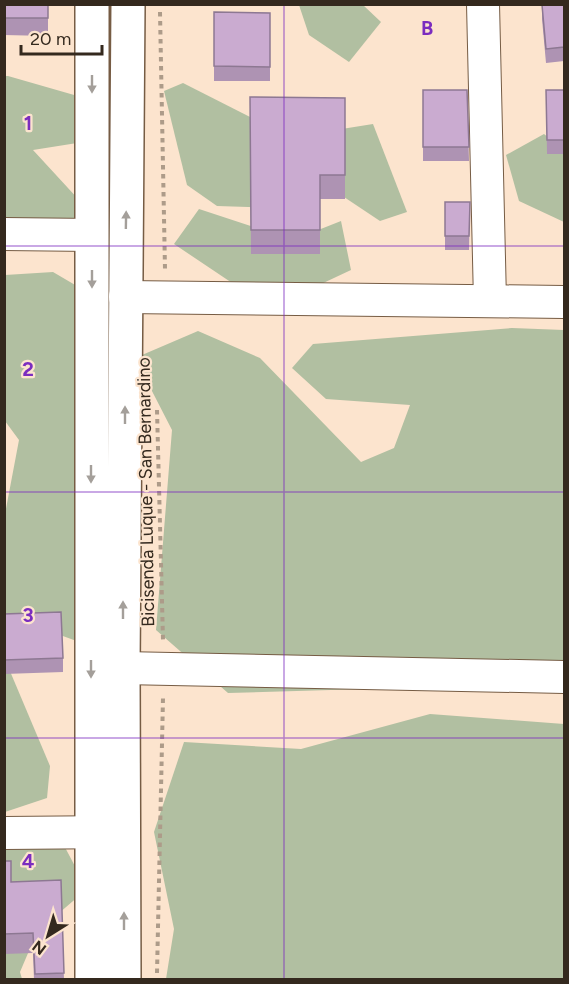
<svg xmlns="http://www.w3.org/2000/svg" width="569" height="984" viewBox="0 0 569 984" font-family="Figtree,sans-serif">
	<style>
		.green { fill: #b1bfa1 }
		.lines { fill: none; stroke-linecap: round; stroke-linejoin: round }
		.street-casing { stroke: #765c44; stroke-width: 34 }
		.primary-casing { stroke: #765c44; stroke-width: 36 }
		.path { stroke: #ad9b89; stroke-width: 4; stroke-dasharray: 4.5 4.5; stroke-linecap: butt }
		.street { stroke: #fff; stroke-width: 32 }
		.primary { stroke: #fff; stroke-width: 33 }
		.wall { fill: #ae93b3 }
		.building { fill: #caabd0; stroke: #8d7892; stroke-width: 1.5 }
		.oneway { fill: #a49f9a }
		.grid { fill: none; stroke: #7b2cbf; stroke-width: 1.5; stroke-opacity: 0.55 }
		.labels { text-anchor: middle; stroke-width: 4.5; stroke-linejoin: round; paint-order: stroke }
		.street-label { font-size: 18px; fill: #34291e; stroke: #fce4ce }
		.grid-label { font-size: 20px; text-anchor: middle; font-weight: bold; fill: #7b2cbf; stroke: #fce4ce; stroke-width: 4.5; stroke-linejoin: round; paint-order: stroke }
	</style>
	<rect width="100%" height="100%" fill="#fce4ce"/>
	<g class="green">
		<polygon points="299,5 363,5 381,22 349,62 309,35"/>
		<polygon points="5,76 8,76 95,101 96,140 33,150 91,213 85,233 5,235"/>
		<polygon points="183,83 268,126 280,208 217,206 187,185 164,91"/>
		<polygon points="373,124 407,212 380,221 332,189 323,132"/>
		<polygon points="544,134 564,150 564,222 519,201 506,155"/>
		<polygon points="199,209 293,240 341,221 351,270 287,300 253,297 174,244"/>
		<polygon points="53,272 99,299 109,341 89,451 82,643 19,620 5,641 5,514 19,440 5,421 5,275"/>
		<polygon points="512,328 564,330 564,686 539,684 228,693 156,630 172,430 135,358 198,331 260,358 361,462 394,448 410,405 326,399 292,368 313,344"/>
		<polygon points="4,657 50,766 47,798 5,812"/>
		<polygon points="430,714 564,724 564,979 166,979 174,929 154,832 184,742 301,749"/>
		<polygon points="59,836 87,889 37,932 20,972 22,979 5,979 4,837"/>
	</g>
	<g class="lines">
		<defs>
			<g id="street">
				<polyline points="483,4 490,301"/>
				<polyline points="4,234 92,235"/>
				<polyline points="125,297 564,302"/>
				<polyline points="123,668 564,677"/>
				<polyline points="4,833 118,832"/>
			</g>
			<g id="primary">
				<polyline points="92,980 92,4"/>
				<polyline points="124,980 123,668 128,4"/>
			</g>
		</defs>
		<use href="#street" class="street-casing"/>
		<use href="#primary" class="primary-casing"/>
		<g class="path">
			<polyline points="160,12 165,269"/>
			<polyline points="157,410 163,640"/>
			<polyline points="157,973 163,698"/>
		</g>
		<use href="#street" class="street"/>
		<use href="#primary" class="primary"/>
	</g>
	<g class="wall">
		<polygon points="4,4 48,4 48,36 4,35"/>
		<polygon points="564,4 564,61 546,63 542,19 542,5"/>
		<polygon points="214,12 270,13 270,81 214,81"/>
		<polygon points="423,90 467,90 469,161 423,161"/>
		<polygon points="546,90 564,90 564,154 547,154"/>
		<polygon points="250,97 345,98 345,199 320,199 320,254 251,254"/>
		<polygon points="445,202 470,202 469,250 445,250"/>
		<polygon points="4,614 63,658 63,672 4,674"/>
		<polygon points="4,861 11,882 61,880 64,980 34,980 33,953 4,954"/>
	</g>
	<g class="building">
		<rect x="4" y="4" width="44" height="14"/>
		<polygon points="548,4 564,4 564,47 546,49 542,5"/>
		<polygon points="214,12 270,13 270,67 214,66"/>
		<polygon points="423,90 467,90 469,147 423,147"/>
		<polygon points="546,90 564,90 564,140 547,140"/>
		<polygon points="250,97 345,98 345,175 320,175 320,230 251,230"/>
		<polygon points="445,202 470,202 469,236 445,236"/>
		<polygon points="61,612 63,658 4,660 4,614"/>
		<polygon points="4,861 11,861 11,882 61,880 64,973 35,974 33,933 4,934"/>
	</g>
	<defs><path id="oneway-solid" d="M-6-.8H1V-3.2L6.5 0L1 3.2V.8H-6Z" transform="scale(1.5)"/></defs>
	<g class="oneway">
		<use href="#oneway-solid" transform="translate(92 84) rotate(90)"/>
		<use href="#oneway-solid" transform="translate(126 220) rotate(-89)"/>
		<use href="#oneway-solid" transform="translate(92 279) rotate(90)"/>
		<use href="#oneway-solid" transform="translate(125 415) rotate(-90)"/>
		<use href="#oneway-solid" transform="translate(91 474) rotate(90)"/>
		<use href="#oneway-solid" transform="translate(123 610) rotate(-90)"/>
		<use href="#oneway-solid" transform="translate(91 669) rotate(90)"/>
		<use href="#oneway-solid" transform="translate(124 921) rotate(-90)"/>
	</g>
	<path class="grid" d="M284 4V980M4 246H564M4 492H564M4 738H564"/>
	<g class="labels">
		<g class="street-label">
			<text transform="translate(146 492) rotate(-91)" y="6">Bicisenda Luque - San Bernardino</text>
		</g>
	</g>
	<g class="grid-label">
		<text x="427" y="35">B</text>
		<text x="28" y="130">1</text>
		<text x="28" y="376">2</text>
		<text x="28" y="622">3</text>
		<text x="28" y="868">4</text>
	</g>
	<rect width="569" height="984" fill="none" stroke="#34291e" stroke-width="12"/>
	<g transform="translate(48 936) rotate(217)" stroke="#fce4ce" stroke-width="4.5" paint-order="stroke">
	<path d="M0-4.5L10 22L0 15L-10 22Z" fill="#34291e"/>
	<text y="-9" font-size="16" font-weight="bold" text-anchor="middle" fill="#34291e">N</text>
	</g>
	<path d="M21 45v9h81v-9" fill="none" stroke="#34291e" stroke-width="3"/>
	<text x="30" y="45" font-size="18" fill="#34291e" stroke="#fce4ce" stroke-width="4.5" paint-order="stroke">20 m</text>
</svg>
